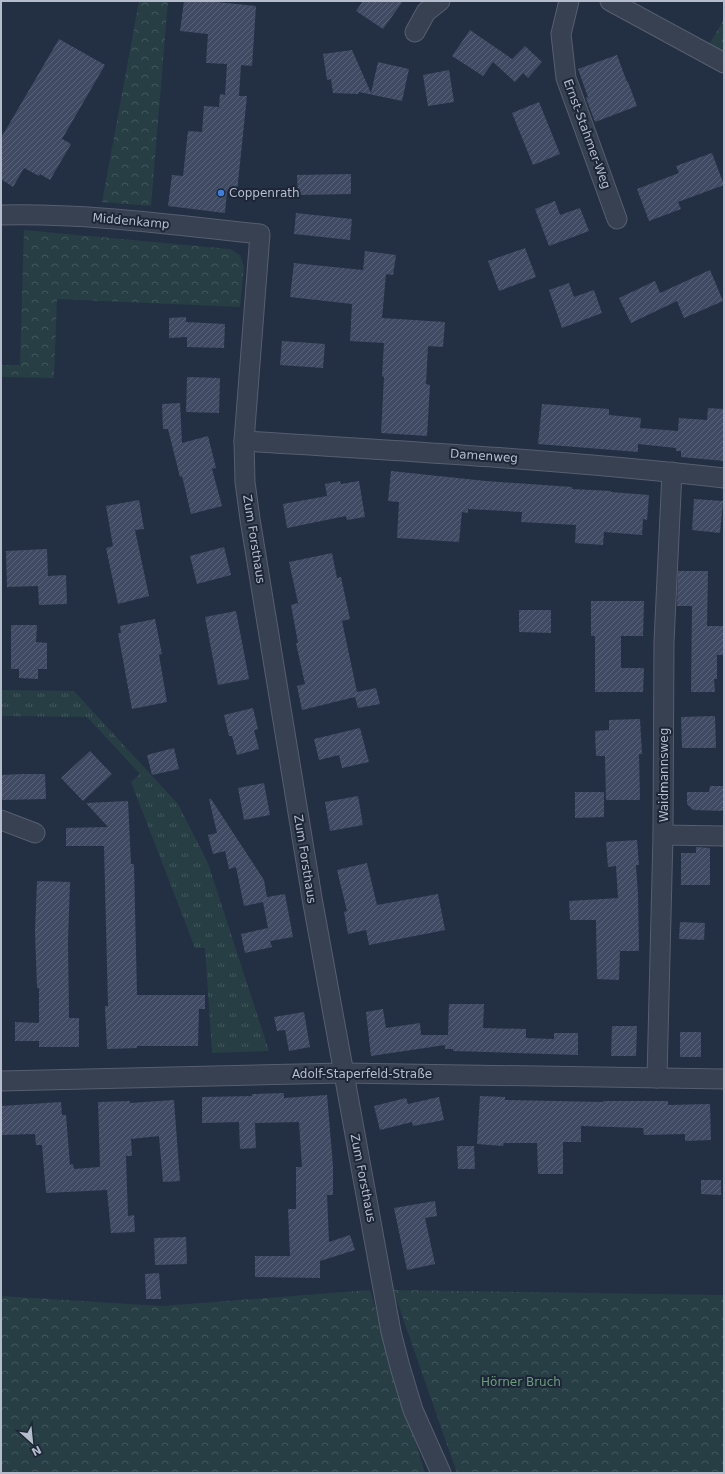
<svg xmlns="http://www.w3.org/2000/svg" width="725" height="1474" viewBox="0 0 725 1474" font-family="'DejaVu Sans',sans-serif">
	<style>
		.grass { fill: url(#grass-tufts) }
		.forest { fill: url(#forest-crowns) }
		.building { fill: url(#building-hatch) }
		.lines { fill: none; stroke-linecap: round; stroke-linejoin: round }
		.street-casing { stroke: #565f6f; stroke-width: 21 }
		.street { stroke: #384152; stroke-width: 19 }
		.shop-dot { fill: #3f7fe0; stroke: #1d2637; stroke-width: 1.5 }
		.labels { text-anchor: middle; stroke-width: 4; stroke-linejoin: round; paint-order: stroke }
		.street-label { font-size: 12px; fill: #b5bccc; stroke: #1d2637 }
		.poi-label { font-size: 12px; fill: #b5bccc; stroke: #1d2637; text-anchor: start }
		.park-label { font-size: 12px; fill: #6a9f7a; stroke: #1d2637 }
	</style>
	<defs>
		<pattern id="grass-tufts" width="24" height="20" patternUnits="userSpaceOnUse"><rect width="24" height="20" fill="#263e44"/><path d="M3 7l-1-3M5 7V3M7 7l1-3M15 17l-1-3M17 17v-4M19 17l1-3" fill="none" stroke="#43585e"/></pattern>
		<pattern id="forest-crowns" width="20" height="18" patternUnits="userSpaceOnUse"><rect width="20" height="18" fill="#263e44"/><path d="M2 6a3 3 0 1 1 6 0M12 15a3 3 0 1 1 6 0" fill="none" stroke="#43585e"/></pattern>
		<pattern id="building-hatch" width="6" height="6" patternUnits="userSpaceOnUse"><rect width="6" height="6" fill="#404b63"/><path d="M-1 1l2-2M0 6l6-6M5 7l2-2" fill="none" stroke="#596378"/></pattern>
	</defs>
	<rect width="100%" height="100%" fill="#232f43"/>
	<polygon class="grass" points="1,690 74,691 178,804 208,863 269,1051 212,1053 205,948 195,948 131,782 140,774 87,717 1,716"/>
	<g class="forest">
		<polygon points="139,1 168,1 151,206 102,202"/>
		<polygon points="724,19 724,66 703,55"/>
		<polygon points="24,230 230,249 240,255 244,267 240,307 57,299 54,378 1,377 1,365 20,365"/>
		<polygon points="370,1290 425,1473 1,1473 1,1296 162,1306"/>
		<polygon points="393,1290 724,1295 724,1473 457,1473"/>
	</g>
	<g class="building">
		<polygon points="184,1 216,1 216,2 256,6 252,66 241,65 239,96 247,96 237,192 227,191 225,213 168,206 172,175 183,176 188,131 202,132 204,106 219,107 220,94 225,95 227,64 206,63 208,34 180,31"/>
		<polygon points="363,1 403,1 383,29 356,11"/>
		<polygon points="470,30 512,59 525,46 542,62 528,78 523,73 515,82 493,62 483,76 452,56"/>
		<polygon points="59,39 105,65 62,139 71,144 50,180 40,174 39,176 24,168 13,187 1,179 1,138"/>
		<polygon points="352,50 371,93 378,62 409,69 402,101 359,92 358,94 333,93 331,79 327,80 323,54"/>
		<polygon points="617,55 627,82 628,82 637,106 595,122 586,98 588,97 578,69"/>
		<polygon points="449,70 454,102 428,106 423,75"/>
		<polygon points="539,102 560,154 533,165 512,113"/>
		<polygon points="712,153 724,185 678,202 681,209 649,221 637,189 679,173 676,166"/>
		<polygon points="351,174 351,194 298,195 297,175"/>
		<polygon points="555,201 560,215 580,208 589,231 549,246 535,209"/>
		<polygon points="296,213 352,219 350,240 294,234"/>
		<polygon points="525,248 536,277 499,291 488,261"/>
		<polygon points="365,251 396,255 393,275 386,274 382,318 445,322 443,347 428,346 426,384 430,385 427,436 381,433 384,377 382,376 384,343 350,341 352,304 290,297 294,263 363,270"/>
		<polygon points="710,270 723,301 684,318 677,301 631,323 619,298 655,281 660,293"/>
		<polygon points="569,283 574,297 594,290 602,313 562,328 549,290"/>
		<polygon points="186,317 186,322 225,324 224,348 187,347 187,337 169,338 169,318"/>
		<polygon points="282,341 325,344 323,368 280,365"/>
		<polygon points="187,377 220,378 219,413 186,412"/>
		<polygon points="180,403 182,443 208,436 216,468 212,469 222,506 191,514 182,476 180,477 168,429 163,429 162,404"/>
		<polygon points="542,404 609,409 609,415 641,418 640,428 678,431 679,418 707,420 708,408 724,409 724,461 681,457 681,451 676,451 676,448 638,444 638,452 538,444"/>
		<polygon points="391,471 486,481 572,487 572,489 611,491 611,492 649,495 647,520 643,519 642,535 604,532 603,545 575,543 576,525 521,522 522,512 468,509 468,513 462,512 459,542 397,538 399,502 388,501"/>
		<polygon points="340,481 341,484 359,481 365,517 347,520 346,516 287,528 283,504 327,496 325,484"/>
		<polygon points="694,499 723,501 720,533 692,530"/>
		<polygon points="139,500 144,529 135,530 149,596 118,604 106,548 113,546 106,506"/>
		<polygon points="224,547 231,575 197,584 190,556"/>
		<polygon points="47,549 48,576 66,575 67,604 39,605 38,586 7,587 6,551"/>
		<polygon points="332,553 337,578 341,577 350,619 342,621 357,692 376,688 380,704 358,708 355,697 302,710 297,686 305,684 296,643 298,643 291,605 298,603 289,562"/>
		<polygon points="678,571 708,571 707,626 724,626 724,655 717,655 717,679 714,679 715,692 691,692 692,606 677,606"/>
		<polygon points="591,601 644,601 643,636 621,636 621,668 644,668 643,692 595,692 595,636 591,636"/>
		<polygon points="519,610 551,610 551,633 519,632"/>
		<polygon points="236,611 249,679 218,685 205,617"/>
		<polygon points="155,619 162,654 159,655 167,702 132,709 118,633 121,633 120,626"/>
		<polygon points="11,625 37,625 36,642 47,643 47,669 38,669 38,679 19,678 19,669 11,669"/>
		<polygon points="253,708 258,729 254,730 259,749 237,755 232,736 229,736 224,715"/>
		<polygon points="715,716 716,748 682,748 681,717"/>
		<polygon points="640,719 642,754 639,754 640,800 606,800 605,756 596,756 595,731 609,730 609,720"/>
		<polygon points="360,728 369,762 342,768 339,755 319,760 314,739"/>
		<polygon points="174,748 179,769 152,775 147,755"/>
		<polygon points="90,751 112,774 83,801 61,778"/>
		<polygon points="22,774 45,774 46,799 1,800 1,775"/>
		<polygon points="264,783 270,815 244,820 238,788"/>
		<polygon points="710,786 724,786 724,811 693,810 687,804 687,792 709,792"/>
		<polygon points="575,792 604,792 604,817 575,818"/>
		<polygon points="358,796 363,825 330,831 325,802"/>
		<polygon points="209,799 211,799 264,880 267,897 285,894 293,937 270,941 272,947 245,953 241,934 268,928 263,902 244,906 236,867 229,869 225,851 213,854 208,835 217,833"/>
		<polygon points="128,801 131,864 134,864 137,995 205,995 205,1009 199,1009 198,1046 137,1046 137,1048 107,1049 105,1006 108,1006 104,846 66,846 66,828 108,827 86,803"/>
		<polygon points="637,840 639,865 636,865 638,894 639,951 620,951 619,980 597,979 596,920 570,920 569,901 618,898 616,866 608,867 606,842"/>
		<polygon points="696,847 710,848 710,885 681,885 681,853 696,853"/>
		<polygon points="367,863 377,905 438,894 445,930 369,945 366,930 348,934 344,912 347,911 337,870"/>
		<polygon points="37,881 70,882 68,941 69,1018 79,1018 79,1047 39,1047 39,1041 15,1041 15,1022 39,1023 39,988 37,988 35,931"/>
		<polygon points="680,922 705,923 704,940 679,939"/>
		<polygon points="449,1004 484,1004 483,1028 526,1029 526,1038 554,1039 554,1033 578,1033 578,1055 453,1051 453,1049 445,1049 445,1045 371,1056 366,1012 383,1009 386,1028 420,1023 421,1035 448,1035"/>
		<polygon points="304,1012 310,1047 289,1051 285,1030 277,1031 274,1017"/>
		<polygon points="612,1026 637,1026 636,1056 611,1056"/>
		<rect x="680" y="1032" width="21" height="25"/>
		<polygon points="284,1093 284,1098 327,1095 333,1166 333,1195 327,1195 329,1242 350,1235 355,1250 320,1261 320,1278 255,1277 255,1256 290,1256 288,1209 296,1209 296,1167 302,1167 299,1122 255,1123 256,1148 240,1149 239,1122 202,1123 202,1097 252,1096 252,1094"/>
		<polygon points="480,1096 505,1097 505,1100 603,1102 603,1101 668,1101 668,1105 710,1104 711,1140 685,1141 685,1134 644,1135 643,1128 581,1126 581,1142 563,1142 563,1174 538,1174 537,1143 504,1143 503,1146 477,1144"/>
		<polygon points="439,1097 444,1120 413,1126 412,1122 380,1130 374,1106 406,1098 408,1104"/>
		<polygon points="174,1100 180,1181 163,1182 159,1136 131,1139 132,1156 126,1156 128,1216 134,1215 135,1232 111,1233 107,1190 46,1193 42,1145 36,1145 35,1134 1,1135 1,1106 61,1102 62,1115 66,1115 70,1165 73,1164 74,1169 100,1167 98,1102 130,1101 130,1103"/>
		<polygon points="457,1146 474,1146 475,1169 458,1169"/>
		<polygon points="701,1180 721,1180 721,1195 701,1194"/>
		<polygon points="435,1201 437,1216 425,1218 435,1264 407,1270 394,1208"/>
		<polygon points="186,1237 187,1264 155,1265 154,1238"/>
		<polygon points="159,1273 161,1299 146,1299 145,1274"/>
	</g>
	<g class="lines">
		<defs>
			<g id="street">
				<polyline points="569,1 561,34 566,78 617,219"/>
				<polyline points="610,1 724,63"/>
				<polyline points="415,32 426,12 440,1"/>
				<path d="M1 215C88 213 174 225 260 234L244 441 245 482 250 519 312 898 391 1332 400 1367 413 1410 441 1473"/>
				<path d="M244 441C404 451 564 460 724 478"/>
				<polyline points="1,820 35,833"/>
				<polyline points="663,835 724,836"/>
				<polyline points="657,1078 663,835 664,642 672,472"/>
				<polyline points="1,1081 343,1073 724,1079"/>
			</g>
		</defs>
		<use href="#street" class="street-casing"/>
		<use href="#street" class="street"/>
	</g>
	<circle class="shop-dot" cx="221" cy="193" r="4"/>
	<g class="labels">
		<g class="street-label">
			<text transform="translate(587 134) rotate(70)" y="4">Ernst-Stahmer-Weg</text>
			<text transform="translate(131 221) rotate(5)" y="4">Middenkamp</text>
			<text transform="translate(484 456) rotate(4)" y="4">Damenweg</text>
			<text transform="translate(254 539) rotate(81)" y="4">Zum Forsthaus</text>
			<text transform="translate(664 775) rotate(-90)" y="4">Waidmannsweg</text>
			<text transform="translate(305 859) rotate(81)" y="4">Zum Forsthaus</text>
			<text x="362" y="1078">Adolf-Staperfeld-Straße</text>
			<text transform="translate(363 1178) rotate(79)" y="4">Zum Forsthaus</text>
		</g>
		<g class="poi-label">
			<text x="229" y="197">Coppenrath</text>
		</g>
		<g class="park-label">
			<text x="521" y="1386">Hörner Bruch</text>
		</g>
	</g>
	<rect width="725" height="1474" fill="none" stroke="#b5bccc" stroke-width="4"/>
	<g transform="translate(32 1442) rotate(153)" stroke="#1d2637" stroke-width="3" paint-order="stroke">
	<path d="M0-3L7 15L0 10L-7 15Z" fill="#b5bccc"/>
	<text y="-6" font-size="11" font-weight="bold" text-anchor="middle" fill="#b5bccc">N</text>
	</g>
</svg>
